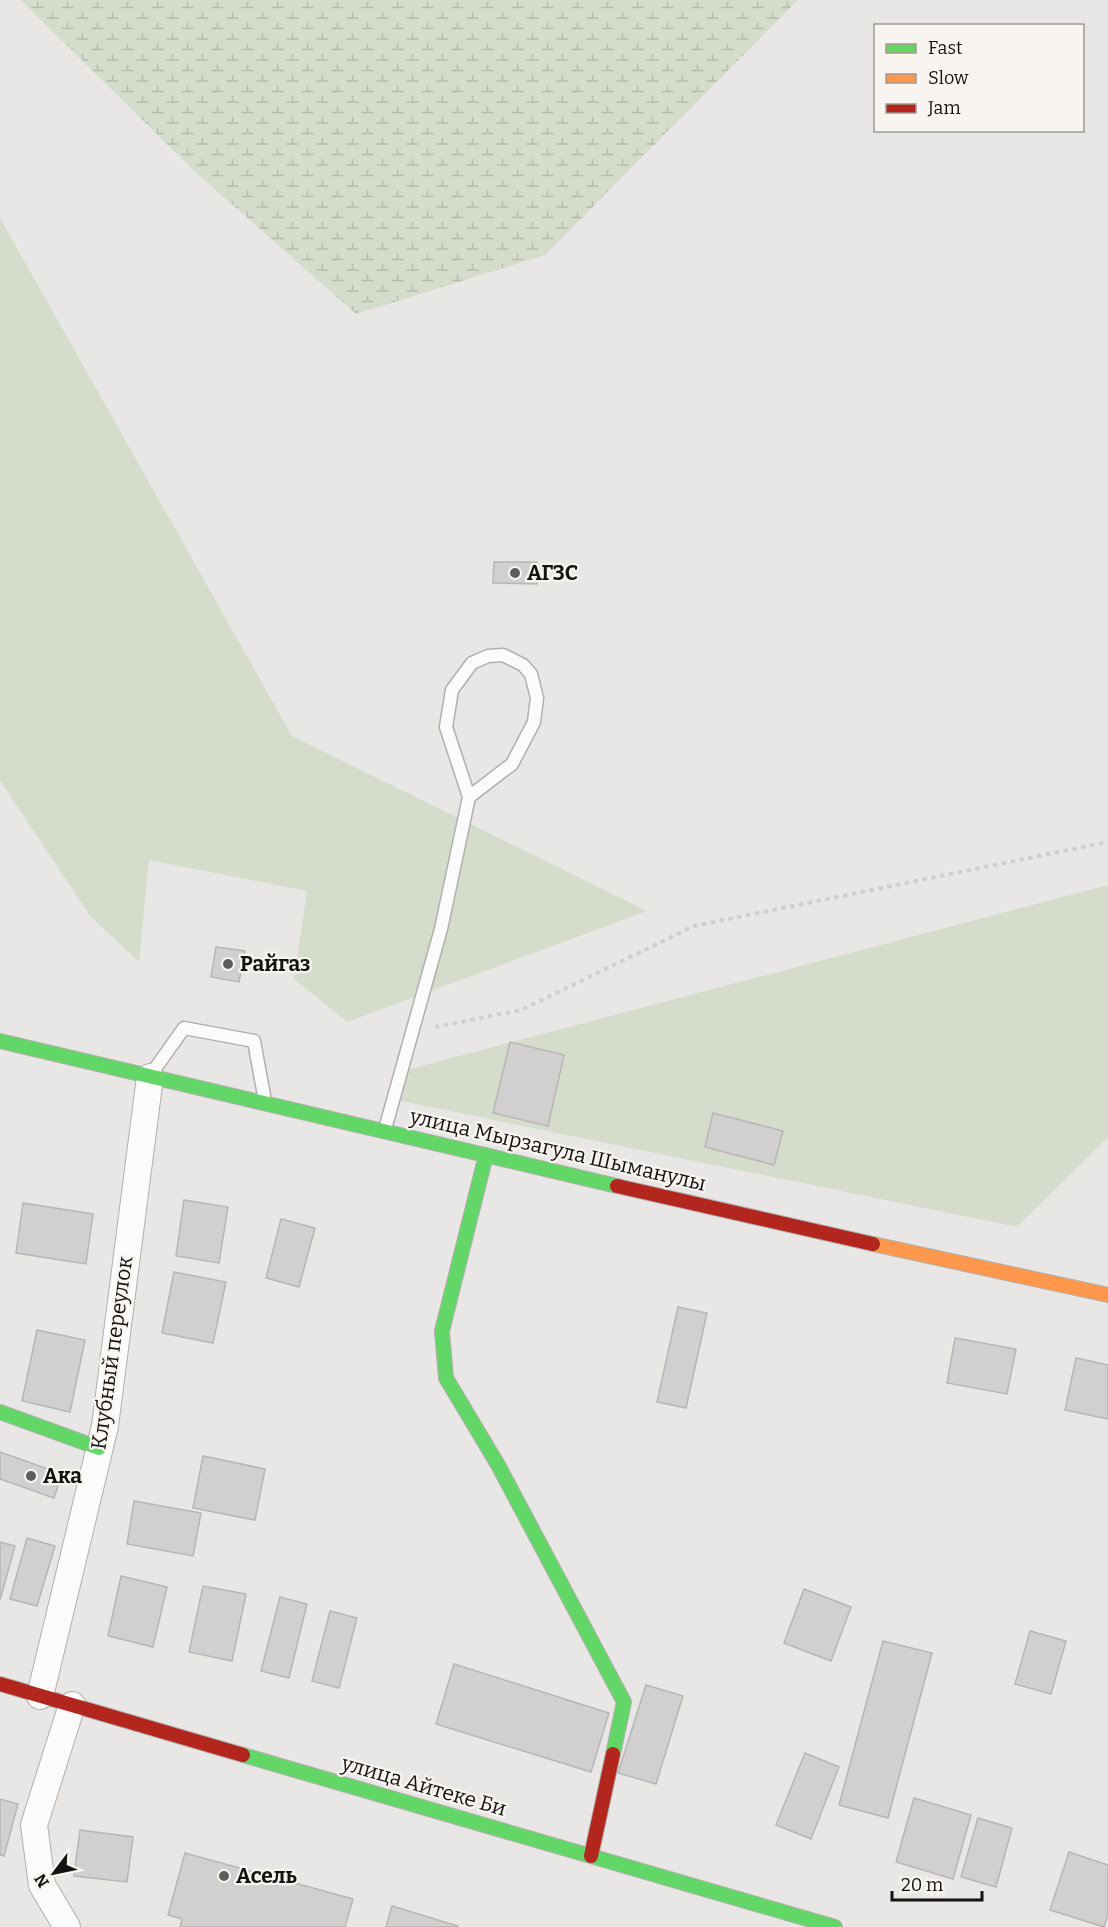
<svg xmlns="http://www.w3.org/2000/svg" width="1108" height="1927" viewBox="0 0 1108 1927" font-family="Bitter,serif">
	<style>
		.green { fill: #d5dccc }
		.wetland { fill: url(#wetland-marsh) }
		.building { fill: #d1cfcf; stroke: #b8b6b5; stroke-width: 1.5 }
		.lines { fill: none; stroke-linecap: round; stroke-linejoin: round }
		.lane-casing { stroke: #b1afad; stroke-width: 15 }
		.street-casing { stroke: #b1afad; stroke-width: 28 }
		.fast-casing { stroke: #b1afad; stroke-width: 16 }
		.slow-casing { stroke: #b1afad; stroke-width: 16 }
		.jam-casing { stroke: #b1afad; stroke-width: 16 }
		.path { stroke: #d0cfcf; stroke-width: 4; stroke-dasharray: 4.5 4.5; stroke-linecap: butt }
		.lane { stroke: #fcfbfb; stroke-width: 12 }
		.street { stroke: #fcfbfb; stroke-width: 26 }
		.fast { stroke: #63d668; stroke-width: 14 }
		.slow { stroke: #ff974d; stroke-width: 14 }
		.jam { stroke: #b3261e; stroke-width: 14 }
		.poi-dot { fill: #5f5d5c; stroke: #f8f5f0; stroke-width: 2 }
		.labels { text-anchor: middle; stroke-width: 4.5; stroke-linejoin: round; paint-order: stroke }
		.poi-label { font-size: 21px; font-weight: bold; fill: #151312; stroke: #f8f5f0; text-anchor: start }
		.street-label { font-size: 21px; fill: #151312; stroke: #f8f5f0 }
	</style>
	<defs>
		<pattern id="wetland-marsh" width="20" height="14" patternUnits="userSpaceOnUse" patternTransform="scale(1.5)"><rect width="20" height="14" fill="#d5dccc"/><path d="M1 5h8M5 5V1M11 12h8M15 12V8" fill="none" stroke="#b6bcae"/></pattern>
	</defs>
	<rect width="100%" height="100%" fill="#e9e7e5"/>
	<g class="green">
		<polygon points="0,218 292,736 647,911 347,1022 294,979 307,891 149,860 139,962 90,916 0,781"/>
		<polygon points="1108,885 1108,1137 1017,1227 401,1101 398,1072"/>
	</g>
	<polygon class="wetland" points="21,0 798,0 545,255 356,314 192,169"/>
	<g class="building">
		<polygon points="494,562 537,562 537,584 493,583"/>
		<polygon points="216,947 245,951 239,982 211,977"/>
		<polygon points="510,1042 564,1055 548,1126 493,1113"/>
		<polygon points="713,1113 783,1131 774,1165 705,1147"/>
		<polygon points="184,1200 228,1207 219,1263 176,1256"/>
		<polygon points="23,1203 93,1214 86,1264 16,1253"/>
		<polygon points="281,1219 315,1228 299,1287 266,1278"/>
		<polygon points="174,1272 226,1282 213,1343 162,1333"/>
		<polygon points="678,1307 707,1313 686,1408 657,1402"/>
		<polygon points="37,1330 85,1340 70,1412 22,1401"/>
		<polygon points="955,1338 1016,1349 1007,1394 947,1383"/>
		<polygon points="1076,1358 1108,1365 1108,1419 1065,1410"/>
		<polygon points="0,1452 62,1474 54,1498 0,1479"/>
		<polygon points="203,1456 265,1469 255,1520 193,1508"/>
		<polygon points="134,1501 201,1513 193,1556 127,1544"/>
		<polygon points="27,1538 55,1546 37,1606 10,1599"/>
		<polygon points="0,1542 15,1546 0,1600"/>
		<polygon points="121,1576 167,1587 153,1647 108,1636"/>
		<polygon points="203,1586 246,1594 232,1661 189,1652"/>
		<polygon points="804,1589 851,1607 831,1661 784,1643"/>
		<polygon points="280,1597 307,1604 289,1678 261,1671"/>
		<polygon points="330,1611 357,1618 339,1688 312,1681"/>
		<polygon points="1030,1631 1066,1641 1051,1694 1015,1684"/>
		<polygon points="883,1641 932,1653 888,1818 839,1805"/>
		<polygon points="454,1664 609,1713 591,1772 436,1724"/>
		<polygon points="646,1685 683,1696 656,1784 618,1773"/>
		<polygon points="805,1753 839,1767 811,1839 776,1825"/>
		<polygon points="914,1798 971,1815 953,1879 896,1862"/>
		<polygon points="0,1799 18,1804 4,1856 0,1855"/>
		<polygon points="978,1818 1012,1828 996,1887 961,1877"/>
		<polygon points="80,1830 133,1837 127,1882 74,1876"/>
		<polygon points="1069,1852 1108,1865 1108,1915 1104,1927 1050,1910"/>
		<polygon points="185,1853 353,1899 345,1927 180,1927 182,1919 168,1915"/>
		<polygon points="392,1906 458,1926 457,1927 386,1927"/>
	</g>
	<g class="lines">
		<defs>
			<g id="lane">
				<polyline points="152,1073 184,1028 254,1041 265,1101"/>
				<polyline points="385,1129 441,929 469,797 446,727 452,690 472,663 488,656 503,655 523,665 531,674 537,698 534,722 512,764 469,797"/>
			</g>
			<g id="street">
				<polyline points="40,1696 105,1426 150,1077"/>
				<polyline points="67,1927 42,1885 34,1825 72,1705"/>
			</g>
			<g id="fast">
				<polyline points="0,1041 617,1186"/>
				<polyline points="486,1155 442,1331 446,1378 498,1465 624,1702 613,1754"/>
				<polyline points="0,1412 99,1448"/>
				<polyline points="243,1755 835,1927"/>
			</g>
			<polyline id="slow" points="873,1244 1108,1295"/>
			<g id="jam">
				<polyline points="617,1186 873,1244"/>
				<polyline points="0,1684 243,1755"/>
				<polyline points="591,1856 613,1754"/>
			</g>
		</defs>
		<use href="#lane" class="lane-casing"/>
		<use href="#street" class="street-casing"/>
		<use href="#fast" class="fast-casing"/>
		<use href="#slow" class="slow-casing"/>
		<use href="#jam" class="jam-casing"/>
		<polyline class="path" points="435,1027 521,1010 694,926 1108,842"/>
		<use href="#lane" class="lane"/>
		<use href="#street" class="street"/>
		<use href="#fast" class="fast"/>
		<use href="#slow" class="slow"/>
		<use href="#jam" class="jam"/>
	</g>
	<g class="poi-dot">
		<circle cx="515" cy="573" r="6"/>
		<circle cx="228" cy="964" r="6"/>
		<circle cx="31" cy="1476" r="6"/>
		<circle cx="224" cy="1876" r="6"/>
	</g>
	<g class="labels">
		<g class="poi-label">
			<text x="527" y="580">АГЗС</text>
			<text x="240" y="971">Райгаз</text>
			<text x="43" y="1483">Ака</text>
			<text x="236" y="1883">Асель</text>
		</g>
		<g class="street-label">
			<text transform="translate(558 1150) rotate(13)" y="7">улица Мырзагула Шыманулы</text>
			<text transform="translate(112 1353) rotate(-82)" y="7">Клубный переулок</text>
			<text transform="translate(424 1786) rotate(16)" y="7">улица Айтеке Би</text>
		</g>
	</g>
	<rect x="874" y="24" width="210" height="108" fill="#f8f5f0" stroke="#9d9b97" stroke-width="1.5"/>
	<rect x="886" y="44" width="30" height="9" fill="#63d668" stroke="#9d9b97" stroke-width="1.5"/>
	<text x="928" y="54" font-size="18" fill="#151312">Fast</text>
	<rect x="886" y="74" width="30" height="9" fill="#ff974d" stroke="#9d9b97" stroke-width="1.5"/>
	<text x="928" y="84" font-size="18" fill="#151312">Slow</text>
	<rect x="886" y="104" width="30" height="9" fill="#b3261e" stroke="#9d9b97" stroke-width="1.5"/>
	<text x="928" y="114" font-size="18" fill="#151312">Jam</text>
	<g transform="translate(54 1873) rotate(238)" stroke="#f8f5f0" stroke-width="4.5" paint-order="stroke">
	<path d="M0-4.5L10 22L0 15L-10 22Z" fill="#151312"/>
	<text y="-9" font-size="16" font-weight="bold" text-anchor="middle" fill="#151312">N</text>
	</g>
	<path d="M892 1891v9h90v-9" fill="none" stroke="#151312" stroke-width="3"/>
	<text x="901" y="1891" font-size="18" fill="#151312" stroke="#f8f5f0" stroke-width="4.5" paint-order="stroke">20 m</text>
</svg>
